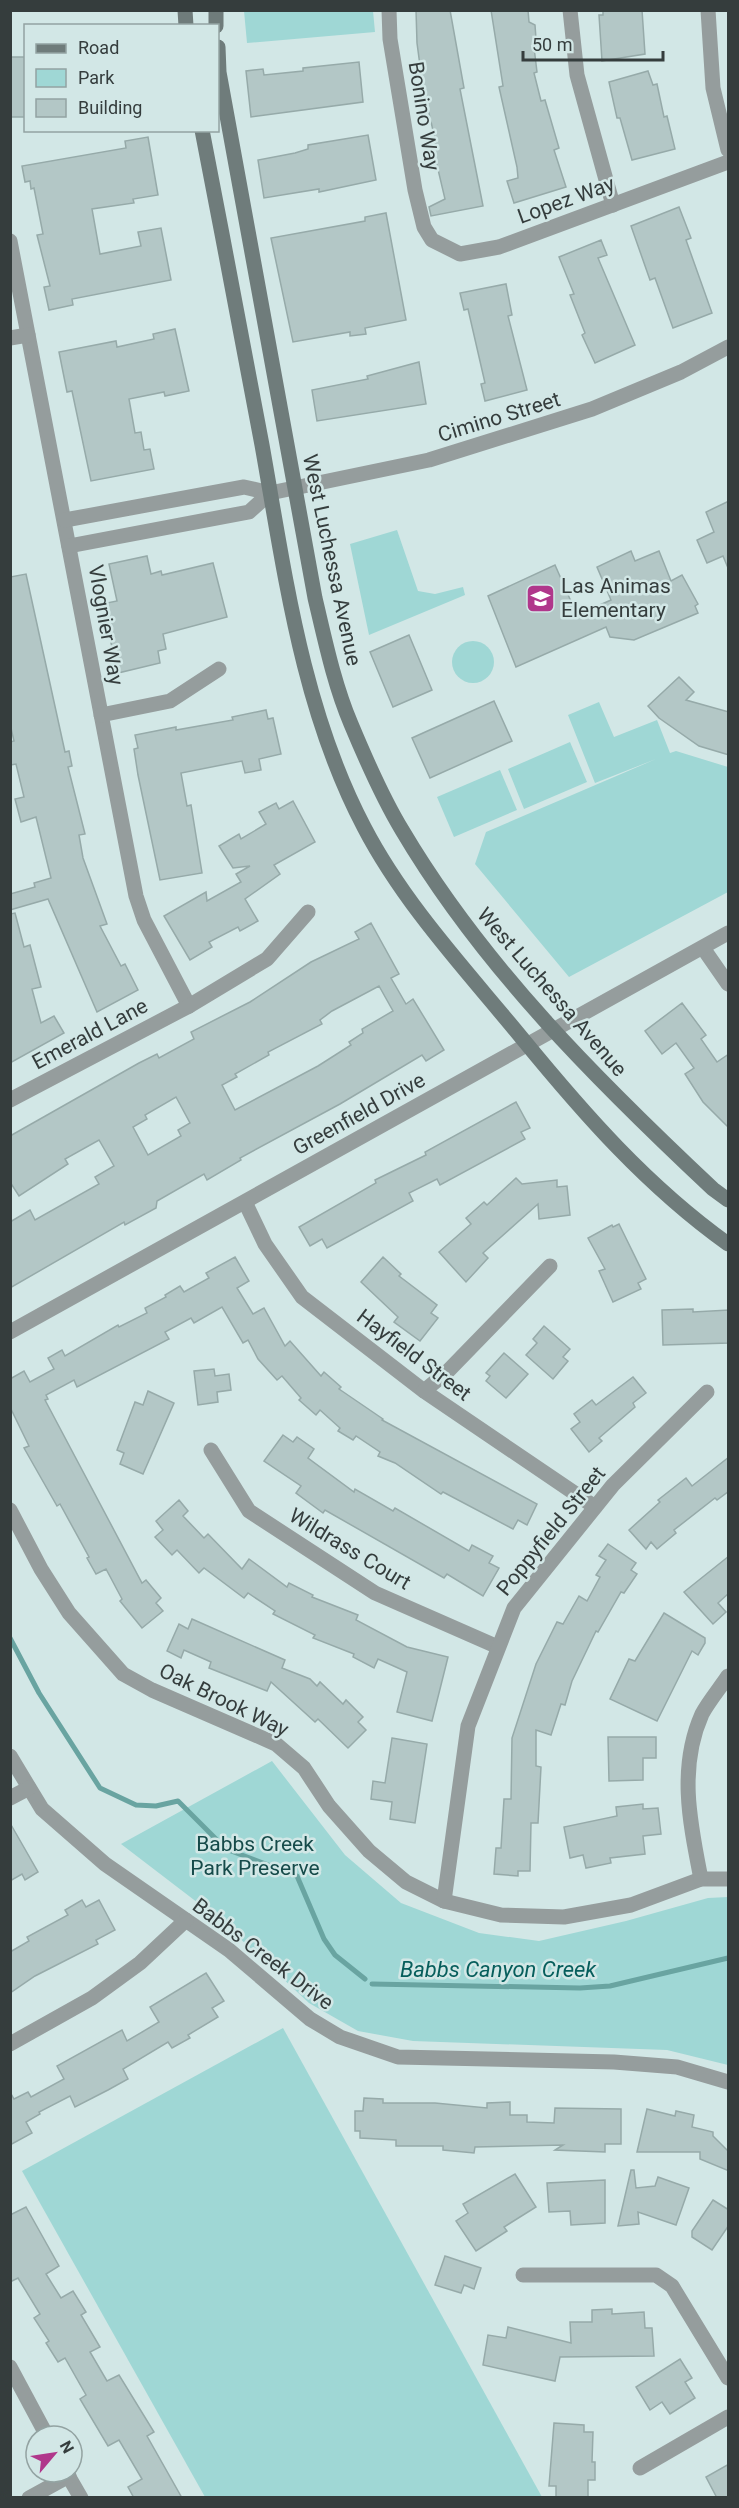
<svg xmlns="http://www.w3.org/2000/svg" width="739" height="2508" viewBox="0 0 739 2508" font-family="Roboto,sans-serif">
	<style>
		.green { fill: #9fd7d5 }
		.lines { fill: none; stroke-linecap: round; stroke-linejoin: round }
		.stream { stroke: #69a4a1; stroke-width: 5 }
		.building { fill: #b3c7c6; stroke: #96aaa9; stroke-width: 1.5; fill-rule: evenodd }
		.street { stroke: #959d9d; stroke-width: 15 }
		.secondary { stroke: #6f7c7b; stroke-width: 15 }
		.labels { text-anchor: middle; stroke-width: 5; stroke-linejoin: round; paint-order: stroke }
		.street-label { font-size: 21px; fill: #353d3d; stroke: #d2e7e6 }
		.poi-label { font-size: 21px; fill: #353d3d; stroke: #d2e7e6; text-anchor: start }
		.park-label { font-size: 21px; fill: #154a49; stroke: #d2e7e6 }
		.water-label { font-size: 22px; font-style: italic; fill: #075e5c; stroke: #d2e7e6 }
	</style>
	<rect width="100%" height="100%" fill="#d2e7e6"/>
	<g class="green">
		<polygon points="244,11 373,11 375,32 247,43"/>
		<polygon points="397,530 418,591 435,594 463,587 465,595 369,635 350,544"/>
		<circle cx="473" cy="662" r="21"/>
		<polygon points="599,702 614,737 657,720 670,753 676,751 728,767 728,892 569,977 475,864 486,832 656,759 595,783 568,715"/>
		<polygon points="570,742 587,782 524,809 508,769"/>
		<polygon points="500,770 517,810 454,837 437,797"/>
		<polygon points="272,1761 345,1855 401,1903 479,1933 539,1941 626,1921 708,1898 728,1897 728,2065 667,2050 413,2041 358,2031 309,2003 219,1919 121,1844"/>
		<polygon points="283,2028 542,2497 205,2497 22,2171"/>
	</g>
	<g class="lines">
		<g class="stream">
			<polyline points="10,1638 39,1693 100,1788 136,1805 156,1806 178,1801 226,1849 297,1876 324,1939 335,1955 365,1979"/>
			<polyline points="372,1984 580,1988 610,1986 728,1958"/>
		</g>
	</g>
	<g class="building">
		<polygon points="416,10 450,10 464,88 460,89 483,206 431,216 429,207 445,199 432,144 436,143 423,88 417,43"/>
		<polygon points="491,10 528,10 529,22 535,25 536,39 533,39 537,72 534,73 541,101 545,100 559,148 554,150 566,187 514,203 507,181 518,178 517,167 499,87 503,86"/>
		<polygon points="603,10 642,10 645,54 602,61 599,15 603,15"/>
		<rect x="10" y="57" width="16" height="60"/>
		<polygon points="359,62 363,102 251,117 246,71 263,69 264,75 303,71 303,68"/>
		<polygon points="648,71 653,85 657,84 664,117 667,116 675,149 632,160 620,118 617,118 609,82"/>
		<polygon points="368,135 376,180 319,192 319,189 264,198 258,160 295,153 308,149 308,145"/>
		<polygon points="148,137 158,195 133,199 134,203 92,209 100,254 141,246 138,232 161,228 171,280 72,299 73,305 49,310 44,287 50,286 37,235 43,234 34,188 31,189 30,181 25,182 22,166 126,148 125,141"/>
		<polygon points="679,207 691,238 686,240 712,313 673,328 655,278 650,280 631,226"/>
		<polygon points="386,213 406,320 365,328 366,334 350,336 350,332 293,342 271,238 365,221 365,217"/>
		<polygon points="601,240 607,255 598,258 635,345 595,363 582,335 585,333 570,295 574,294 559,257"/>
		<polygon points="506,284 512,315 508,316 527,390 485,401 481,384 485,383 468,309 464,310 460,293"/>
		<polygon points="175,329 189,391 165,396 164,392 129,399 135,433 141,432 144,450 150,449 154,469 91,481 72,391 67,392 59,352 116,341 117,347 154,339 153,334"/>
		<polygon points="419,362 426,404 317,421 312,390 368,379 367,376"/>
		<polygon points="729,501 729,567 728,568 723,556 707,563 697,540 714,532 706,512"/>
		<polygon points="631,551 635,561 659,551 671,581 682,575 698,604 695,606 698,613 634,640 610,637 606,627 516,667 488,596 555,565 577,615 611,600 597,567"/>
		<polygon points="147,556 151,574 161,571 162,575 213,563 227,617 163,634 166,649 158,651 160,663 118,673 102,604 117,601 109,564"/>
		<polygon points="26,574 65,752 69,751 72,766 68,767 85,834 79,835 83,858 107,924 100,926 121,966 125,964 138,990 97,1012 48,899 10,910 10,894 35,887 34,883 51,878 36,817 21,822 15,799 24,797 16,764 10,765 10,742 14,741 10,724 10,577"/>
		<polygon points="409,635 432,690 393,707 370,652"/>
		<polygon points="679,677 694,692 686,700 729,712 729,755 699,746 659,718 648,706"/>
		<polygon points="494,701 512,741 430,778 412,738"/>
		<polygon points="266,710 268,719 273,718 281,754 259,759 261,770 245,773 242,761 181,773 187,806 191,805 202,873 160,880 138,775 134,749 138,748 135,735 176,727 176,730 233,720 232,717"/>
		<polygon points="293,801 315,842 274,865 280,874 245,899 258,921 240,931 238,927 209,942 212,947 190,960 164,916 206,892 207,901 241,882 236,874 250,866 233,868 219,846 239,834 241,839 266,824 259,812 276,803 279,809"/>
		<polygon points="15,913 24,947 30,945 41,987 32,989 41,1023 54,1016 64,1033 10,1063 10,914"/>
		<path d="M371 923 399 974 391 978 406 1004 413 999 444 1050 426 1061 422 1055 340 1104 240 1158 241 1160 207 1180 204 1174 157 1201 156 1208 125 1225 124 1222 10 1288V1222L30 1210 35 1220 99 1184 95 1177 114 1166 99 1140 65 1159 68 1164 19 1196 10 1182V1136L139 1063 157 1054 159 1058 194 1039 191 1032 250 1002 311 962 359 939 355 932ZM379 986 393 1011 362 1029 363 1033 349 1042 351 1045 318 1066 235 1110 222 1085 237 1077 235 1074 269 1055 268 1052 322 1024 320 1020 332 1011ZM176 1097 190 1123 178 1130 181 1136 148 1155 133 1127 147 1119 145 1115Z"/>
		<polygon points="682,1003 706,1035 701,1039 717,1062 729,1054 729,1128 703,1102 685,1074 694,1068 676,1043 662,1054 645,1031"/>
		<polygon points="516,1102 530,1128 521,1132 525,1139 440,1185 437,1179 409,1193 413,1201 327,1248 322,1239 310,1246 299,1227 376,1183 375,1180 426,1155 425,1152"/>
		<polygon points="516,1178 522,1184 557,1180 557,1187 567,1186 570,1215 539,1219 538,1204 483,1253 488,1258 466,1282 439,1252 471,1224 466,1218 484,1202 487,1205"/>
		<polygon points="619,1224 646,1279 638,1283 641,1289 613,1302 599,1271 605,1269 588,1238 612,1225 613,1227"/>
		<polygon points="235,1257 249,1281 237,1288 253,1314 264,1308 285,1346 290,1341 321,1376 324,1372 341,1387 339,1389 383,1419 382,1420 537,1504 527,1525 518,1520 513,1529 443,1492 441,1494 395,1463 378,1456 380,1452 356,1436 353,1440 338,1431 340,1428 320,1410 316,1415 299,1400 301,1398 282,1376 277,1380 258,1359 248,1340 243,1343 222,1307 194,1323 191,1318 165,1332 169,1339 77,1387 74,1380 46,1395 48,1399 45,1400 142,1583 146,1580 161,1598 156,1603 163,1611 142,1628 120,1601 122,1599 106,1569 96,1574 87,1558 89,1557 60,1504 57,1506 24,1448 29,1446 10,1407 10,1379 24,1371 30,1382 54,1369 48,1358 62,1350 65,1356 118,1325 119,1327 147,1313 145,1308 166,1297 165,1295 180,1286 184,1292 209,1278 206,1273"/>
		<polygon points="383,1257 401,1274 399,1276 437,1305 431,1313 438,1318 420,1341 394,1322 398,1317 361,1282"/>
		<polygon points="693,1309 693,1312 729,1310 729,1343 663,1345 662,1310"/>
		<polygon points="544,1326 570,1349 563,1357 568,1361 553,1379 526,1355 537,1343 533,1339"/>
		<polygon points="504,1353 528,1374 506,1398 486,1381 490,1376 486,1373"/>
		<polygon points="214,1369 215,1376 229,1374 231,1390 217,1392 218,1402 198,1405 194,1371"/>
		<polygon points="633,1377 646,1393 633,1403 635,1407 599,1438 602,1441 589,1452 571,1429 580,1422 574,1414 592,1400 596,1405"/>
		<polygon points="148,1391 174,1403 143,1474 120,1464 124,1453 117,1450 135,1402 143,1405"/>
		<polygon points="283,1435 293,1442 297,1437 314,1449 308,1458 354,1492 355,1489 393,1511 395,1508 469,1551 472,1545 493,1556 489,1563 499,1568 483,1596 447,1574 444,1578 325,1510 323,1513 296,1493 301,1486 264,1461"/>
		<polygon points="729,1457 729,1491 717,1500 715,1498 674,1530 676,1533 657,1549 651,1542 646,1549 629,1530 660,1502 658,1500 686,1478 692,1486"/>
		<polygon points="179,1500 188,1511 183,1516 204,1538 208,1534 242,1569 249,1559 287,1587 289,1583 313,1595 312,1597 358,1615 356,1620 407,1647 448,1657 432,1721 397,1712 407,1672 378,1659 374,1668 353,1657 354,1654 313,1638 315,1635 273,1614 275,1611 248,1593 244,1598 204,1568 199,1573 177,1550 172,1555 155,1537 163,1530 156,1521"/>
		<polygon points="608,1544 636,1563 631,1570 637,1574 624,1593 621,1592 598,1632 596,1631 572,1681 565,1705 561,1704 551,1735 536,1730 536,1766 541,1767 538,1823 531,1823 530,1871 518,1871 518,1876 494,1874 496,1848 501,1848 504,1799 511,1799 512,1738 536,1664 557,1622 563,1624 579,1596 587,1601 600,1577 596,1575 606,1560 599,1556"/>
		<polygon points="729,1556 729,1593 718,1603 726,1612 713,1624 684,1592"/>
		<polygon points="664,1613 705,1638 705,1643 698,1655 692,1651 657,1721 610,1699 629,1659 635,1661"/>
		<polygon points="192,1619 285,1660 282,1668 310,1679 317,1686 320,1682 343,1704 346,1700 363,1717 358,1722 366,1730 348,1748 318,1719 315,1722 271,1682 267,1691 209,1668 211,1662 184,1650 181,1658 167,1651 179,1624 188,1629"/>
		<polygon points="608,1737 656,1737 656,1758 643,1758 643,1780 609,1781"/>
		<polygon points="392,1738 427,1744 415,1823 390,1819 392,1802 371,1799 373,1781 385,1783"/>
		<polygon points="643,1804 643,1809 658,1808 661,1834 643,1836 645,1854 610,1858 611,1863 586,1868 583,1855 570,1858 564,1827 617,1816 616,1807"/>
		<polygon points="10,1823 38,1872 25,1880 22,1874 10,1881"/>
		<polygon points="82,1900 86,1907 99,1900 115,1930 96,1940 98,1944 35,1976 10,1993 10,1952 29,1941 27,1937 68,1915 65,1910"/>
		<polygon points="206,1973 224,2001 212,2008 218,2017 188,2035 190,2038 172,2048 168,2042 123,2069 128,2079 108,2090 75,2107 70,2096 39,2112 40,2114 26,2122 32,2133 10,2145 10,2092 14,2099 28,2092 31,2097 64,2079 57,2066 122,2030 127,2041 159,2022 150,2007"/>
		<polygon points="364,2098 383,2099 383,2103 435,2103 487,2108 487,2103 510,2102 510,2115 527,2115 527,2122 554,2123 555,2108 621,2109 621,2144 605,2144 605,2152 555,2150 563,2145 475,2147 474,2153 443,2150 443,2146 396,2146 396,2140 360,2138 360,2131 355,2131 355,2111 363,2111"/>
		<polygon points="647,2109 675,2116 676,2111 694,2115 692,2127 713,2132 713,2136 729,2152 729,2171 700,2159 700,2152 637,2152"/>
		<polygon points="631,2170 634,2170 636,2188 655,2186 658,2177 689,2188 676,2225 638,2212 639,2224 618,2226"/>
		<polygon points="515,2174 536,2207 504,2227 507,2231 476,2251 456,2221 468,2213 463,2204"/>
		<polygon points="605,2180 605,2223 571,2225 570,2211 549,2212 547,2183"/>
		<polygon points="713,2200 729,2210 729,2225 712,2250 692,2237 692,2231"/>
		<polygon points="26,2207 59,2266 46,2274 61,2298 73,2291 86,2312 81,2315 100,2347 90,2352 107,2381 119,2375 154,2432 147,2436 182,2498 134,2498 128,2487 142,2479 119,2440 108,2446 80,2399 86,2395 65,2358 58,2362 46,2343 49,2341 34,2318 40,2314 18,2278 10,2282 10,2215"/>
		<polygon points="445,2256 481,2268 474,2289 464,2285 461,2293 435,2285"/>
		<polygon points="612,2309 612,2314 644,2312 645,2328 652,2328 654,2356 560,2357 555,2381 483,2365 488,2335 506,2338 508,2327 571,2343 570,2322 592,2322 592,2310"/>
		<polygon points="680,2359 692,2378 685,2382 695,2398 670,2414 662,2402 650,2410 636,2387"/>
		<polygon points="554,2423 584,2425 584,2432 593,2432 592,2462 595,2462 595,2480 588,2480 588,2498 556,2498 556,2486 549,2486"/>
		<polygon points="729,2464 729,2498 717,2498 706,2477"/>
	</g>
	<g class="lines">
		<g class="street">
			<polyline points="389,10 390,39 415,190 424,227 432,240 460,254 499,247 728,162"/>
			<polyline points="570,10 577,75 613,205"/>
			<polyline points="708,10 713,88 728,150"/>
			<polyline points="10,241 136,896 144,920 189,1006"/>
			<polyline points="10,338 28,335"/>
			<polyline points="65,520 244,487 270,493 429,460 592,409 681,372 728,347"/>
			<polyline points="69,546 249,512 270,493"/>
			<polyline points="101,715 170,701 219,669"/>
			<polyline points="703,948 728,984"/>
			<polyline points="10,1100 189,1006 267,959 308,912"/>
			<polyline points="245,1202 265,1244 302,1297 424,1391 595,1507"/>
			<polyline points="10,1332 728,933"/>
			<polyline points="424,1391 448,1371 550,1266"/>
			<polyline points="211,1450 249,1511 375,1593 498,1647"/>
			<polyline points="10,1510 41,1569 69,1613 123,1674 152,1690 276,1744 304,1768 329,1806 369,1851 406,1882 444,1901 501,1915 564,1917 631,1905 701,1879 728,1879"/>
			<polyline points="10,1756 42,1809 105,1864 229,1950 310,2019 340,2037 398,2057 614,2062 677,2067 728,2082"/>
			<polyline points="10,1798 29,1788"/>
			<path d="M701 1879C690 1823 678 1768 702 1714 709 1701 720 1688 728 1676"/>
			<polyline points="444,1901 468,1726 514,1608 613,1485 707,1392"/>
			<polyline points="10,2044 92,1998 140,1963 186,1920"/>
			<polyline points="523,2275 656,2275 672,2286 728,2378"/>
			<polyline points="10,2367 47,2436"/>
			<polyline points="640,2468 728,2417"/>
			<polyline points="66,2472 81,2498"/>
			<polyline points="29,2498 69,2476"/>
		</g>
		<g class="secondary">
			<polyline points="185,10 186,26"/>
			<polyline points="216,10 216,26"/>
			<path d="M218 47 219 72 315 598C325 640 334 684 351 724 366 760 382 797 402 830 483 967 598 1081 713 1189L728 1200"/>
			<path d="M202 130C222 235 243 340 262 445 285 574 302 709 364 827 404 904 466 970 521 1037 584 1114 647 1186 728 1244"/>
		</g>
	</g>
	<defs>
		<symbol id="school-square" viewBox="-11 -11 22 22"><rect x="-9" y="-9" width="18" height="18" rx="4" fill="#b0378b" stroke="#d2e7e6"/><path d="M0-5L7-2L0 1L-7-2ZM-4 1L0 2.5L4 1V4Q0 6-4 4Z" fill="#fff"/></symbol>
	</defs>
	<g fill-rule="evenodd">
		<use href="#school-square" x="524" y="582" width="33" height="33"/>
	</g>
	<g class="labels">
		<g class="street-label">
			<text transform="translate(424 116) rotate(81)" y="7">Bonino Way</text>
			<text transform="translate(566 200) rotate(-20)" y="7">Lopez Way</text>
			<text transform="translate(499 417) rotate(-17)" y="7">Cimino Street</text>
			<text transform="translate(332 560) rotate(78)" y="7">West Luchessa Avenue</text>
			<text transform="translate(106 625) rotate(80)" y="7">Vlognier Way</text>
			<text transform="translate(552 992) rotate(49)" y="7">West Luchessa Avenue</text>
			<text transform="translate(90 1034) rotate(-28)" y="7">Emerald Lane</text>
			<text transform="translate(359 1114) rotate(-29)" y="7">Greenfield Drive</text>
			<text transform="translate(414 1355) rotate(37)" y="7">Hayfield Street</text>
			<text transform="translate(551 1531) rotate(-51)" y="7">Poppyfield Street</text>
			<text transform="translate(350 1549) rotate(31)" y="7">Wildrass Court</text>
			<text transform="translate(224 1700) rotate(26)" y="7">Oak Brook Way</text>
			<text transform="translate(263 1954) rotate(37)" y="7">Babbs Creek Drive</text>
		</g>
		<g class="poi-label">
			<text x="561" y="593">Las Animas<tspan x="561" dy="24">Elementary</tspan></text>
		</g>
		<g class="park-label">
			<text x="255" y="1851">Babbs Creek<tspan x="255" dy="24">Park Preserve</tspan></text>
		</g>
		<g class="water-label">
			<text x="498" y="1977">Babbs Canyon Creek</text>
		</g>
	</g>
	<rect width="739" height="2508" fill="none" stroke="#353d3d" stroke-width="24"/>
	<rect x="24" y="24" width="195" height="108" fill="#d2e7e6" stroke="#93a3a2" stroke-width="1.5"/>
	<rect x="36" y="44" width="30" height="9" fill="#6f7c7b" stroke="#93a3a2" stroke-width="1.5"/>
	<text x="78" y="54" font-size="18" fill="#353d3d">Road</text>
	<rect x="36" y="69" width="30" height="18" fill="#9fd7d5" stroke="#93a3a2" stroke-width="1.5"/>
	<text x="78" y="84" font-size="18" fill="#353d3d">Park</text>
	<rect x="36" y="99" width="30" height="18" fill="#b3c7c6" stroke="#93a3a2" stroke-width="1.5"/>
	<text x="78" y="114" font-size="18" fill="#353d3d">Building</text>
	<g transform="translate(54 2454) rotate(61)"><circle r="28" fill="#d2e7e6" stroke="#93a3a2" stroke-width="1.5"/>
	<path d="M0-4.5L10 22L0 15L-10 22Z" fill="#b0378b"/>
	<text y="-9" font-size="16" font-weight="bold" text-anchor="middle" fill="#353d3d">N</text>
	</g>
	<path d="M523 51v9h140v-9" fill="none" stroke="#353d3d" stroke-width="3"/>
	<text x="532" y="51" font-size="18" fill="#353d3d" stroke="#d2e7e6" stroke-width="4.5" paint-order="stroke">50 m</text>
</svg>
